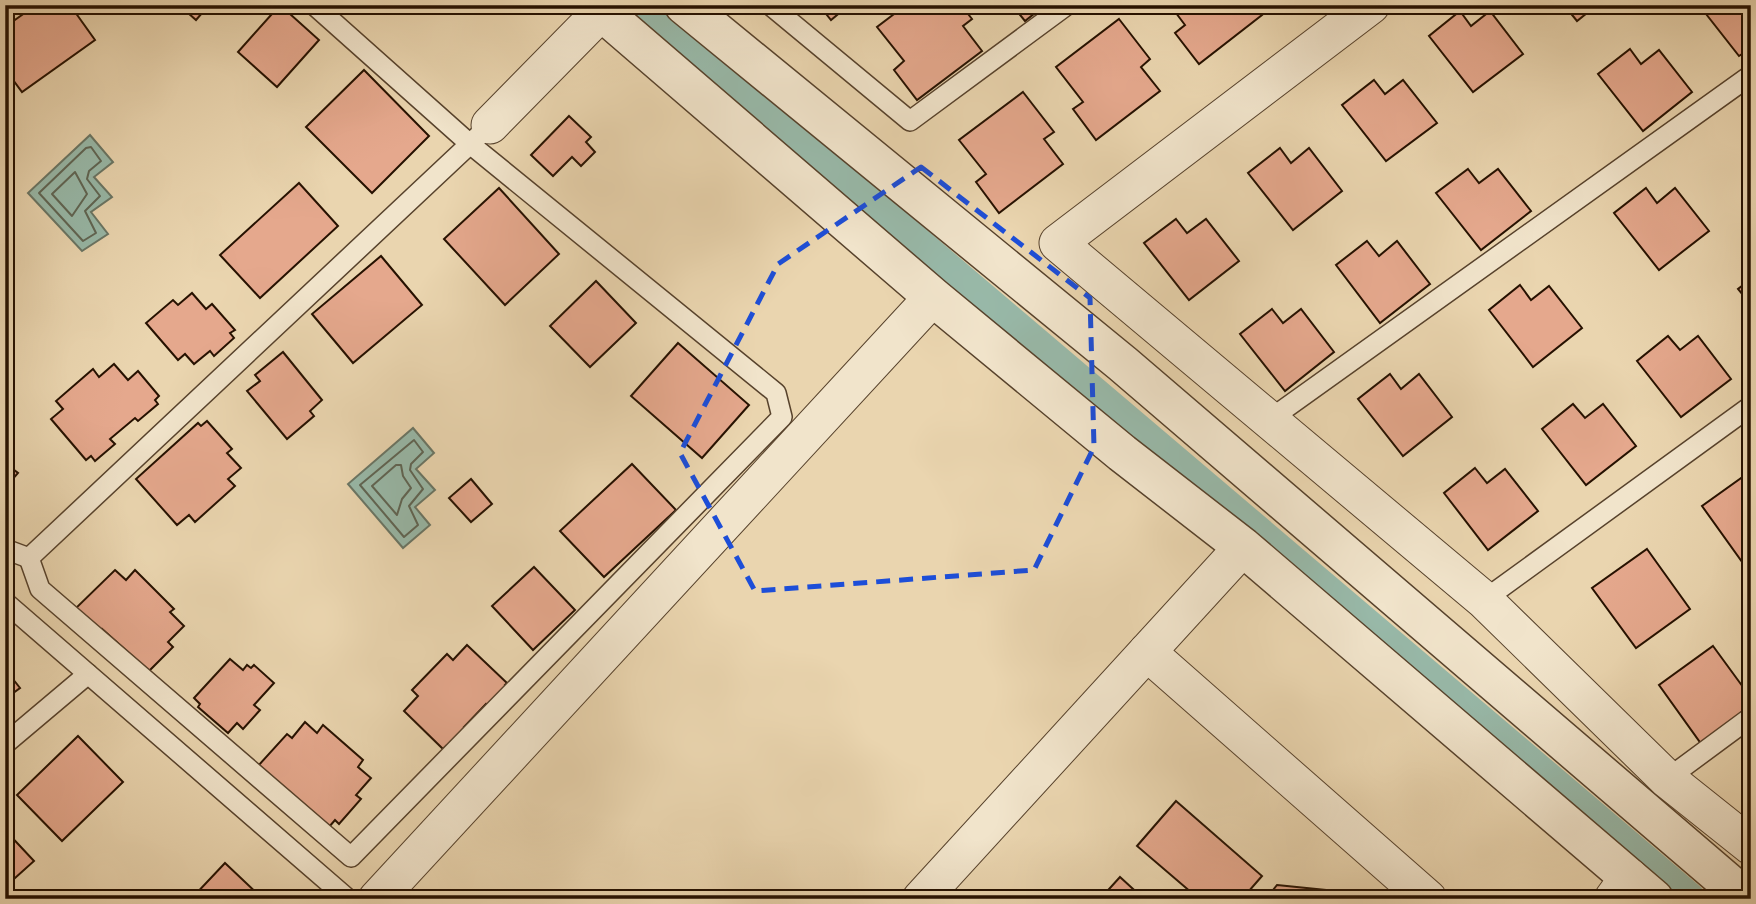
<svg xmlns="http://www.w3.org/2000/svg" width="1756" height="904" viewBox="0 0 1756 904" font-family="'Libre Bodoni',serif">
	<style>
		.water { fill: #98b9a9; stroke: #6a7665; stroke-width: 2 }
		.lines { fill: none; stroke-linecap: round; stroke-linejoin: round }
		.shore { stroke: #5f6554; stroke-width: 2 }
		.canal { stroke: #98b9a9; stroke-width: 35 }
		.building { fill: #e5a88d; stroke: #261100; stroke-width: 2 }
		.service-casing { stroke: #57422c; stroke-width: 22 }
		.minor-casing { stroke: #57422c; stroke-width: 39 }
		.tertiary-casing { stroke: #57422c; stroke-width: 41 }
		.service { stroke: #f1e4cb; stroke-width: 19 }
		.minor { stroke: #f1e4cb; stroke-width: 37 }
		.tertiary { stroke: #f1e4cb; stroke-width: 38 }
		.marked { fill: none; stroke: #1d4ed8; stroke-width: 5; stroke-dasharray: 14 9; stroke-linejoin: round }
	</style>
	<rect width="100%" height="100%" fill="#ead5af"/>
	<filter id="stains"><feTurbulence type="fractalNoise" baseFrequency=".00286" numOctaves="4"/><feColorMatrix values="0 0 0 0 .2 0 0 0 0 .09 0 0 0 0 .02 0 0 0 .5 -.17"/></filter>
	<radialGradient id="worn" r=".72"><stop offset=".6" stop-color="#630" stop-opacity="0"/><stop offset="1" stop-color="#630" stop-opacity=".3"/></radialGradient>
	<g class="water">
		<polygon points="90,135 113,162 94,177 112,197 91,212 108,234 82,251 28,193"/>
		<polygon points="413,428 434,453 416,469 435,490 415,507 430,525 403,548 348,484"/>
	</g>
	<g class="lines">
		<g class="shore">
			<polygon points="91,147 101,161 89,171 87,179 100,196 85,211 96,233 83,241 39,193 86,148"/>
			<polygon points="75,172 87,194 72,216 52,194"/>
			<polygon points="414,440 423,452 411,464 410,470 423,489 409,506 418,525 404,537 360,485"/>
			<polygon points="396,465 401,465 403,476 411,488 402,499 397,515 372,486"/>
		</g>
		<polyline class="canal" points="635,5 1688,899"/>
	</g>
	<g class="building">
		<polygon points="36,5 70,5 95,40 22,92 5,69 5,27"/>
		<polygon points="179,5 209,5 196,20"/>
		<polygon points="280,5 319,40 277,87 238,52"/>
		<polygon points="819,5 849,5 831,20"/>
		<polygon points="906,5 961,5 972,19 963,26 982,51 917,100 894,70 904,61 877,27"/>
		<polygon points="1012,5 1045,5 1025,21"/>
		<polygon points="1170,5 1255,5 1262,15 1199,64 1175,33 1185,25"/>
		<polygon points="1564,5 1597,5 1577,21"/>
		<polygon points="1699,5 1751,5 1751,48 1739,56"/>
		<polygon points="1460,11 1471,26 1490,11 1523,54 1473,92 1429,36"/>
		<polygon points="1119,19 1150,59 1141,67 1160,91 1096,140 1073,109 1083,102 1056,67"/>
		<polygon points="1630,49 1641,64 1659,50 1692,92 1643,131 1598,74"/>
		<polygon points="364,70 429,136 372,193 306,127"/>
		<polygon points="1374,80 1385,94 1403,80 1437,123 1386,161 1342,105"/>
		<polygon points="1023,92 1054,132 1044,139 1063,164 999,213 976,182 986,174 959,140"/>
		<polygon points="569,116 591,137 586,142 595,152 581,166 572,157 553,176 531,155"/>
		<polygon points="1280,148 1291,163 1309,148 1342,191 1293,230 1248,173"/>
		<polygon points="1468,169 1479,183 1498,169 1531,211 1481,250 1436,193"/>
		<polygon points="299,183 338,226 260,298 220,255"/>
		<polygon points="499,188 559,254 505,305 444,239"/>
		<polygon points="1646,188 1657,203 1675,188 1709,231 1659,270 1614,213"/>
		<polygon points="1176,219 1187,233 1206,219 1239,261 1189,300 1144,243"/>
		<polygon points="1367,241 1379,256 1397,241 1430,284 1380,323 1336,265"/>
		<polygon points="381,256 422,305 353,363 312,314"/>
		<polygon points="1751,279 1751,305 1738,289"/>
		<polygon points="596,281 636,323 590,367 550,326"/>
		<polygon points="1520,285 1531,300 1549,286 1582,328 1533,367 1489,310"/>
		<polygon points="192,293 206,309 212,304 235,330 230,333 234,338 214,356 210,351 194,364 185,354 178,360 146,323 173,300 178,305"/>
		<polygon points="1272,309 1283,323 1301,309 1334,352 1285,391 1240,334"/>
		<polygon points="1668,336 1680,350 1698,336 1731,379 1681,417 1637,361"/>
		<polygon points="678,343 749,405 702,458 631,396"/>
		<polygon points="283,352 322,400 310,411 314,416 287,439 247,391 260,381 255,375"/>
		<polygon points="114,364 128,380 138,371 159,396 155,400 158,404 138,421 135,418 110,439 115,444 95,461 91,456 86,460 51,419 63,409 56,401 93,369 99,377"/>
		<polygon points="1390,374 1401,389 1419,374 1452,417 1403,456 1358,399"/>
		<polygon points="1573,404 1585,418 1603,404 1636,446 1586,485 1542,429"/>
		<polygon points="207,421 232,449 227,453 241,468 228,479 235,486 195,522 189,515 177,525 136,479 198,423 201,426"/>
		<polygon points="5,463 18,473 5,488"/>
		<polygon points="632,464 676,510 604,577 560,531"/>
		<polygon points="1475,468 1487,483 1505,469 1538,511 1488,550 1444,493"/>
		<polygon points="1751,471 1751,561 1745,566 1702,506"/>
		<polygon points="471,479 492,504 471,522 449,498"/>
		<polygon points="1647,549 1690,609 1636,648 1592,588"/>
		<polygon points="534,567 575,610 533,650 492,606"/>
		<polygon points="115,570 126,580 135,570 174,609 170,612 184,626 168,642 173,647 149,671 102,629 96,635 76,608"/>
		<polygon points="467,645 507,683 505,685 510,690 491,709 486,704 464,727 469,732 450,751 446,746 443,749 404,711 418,696 412,690 447,654 453,660"/>
		<polygon points="1713,646 1751,698 1751,709 1702,745 1659,685"/>
		<polygon points="230,659 243,670 247,665 251,668 254,665 274,683 254,705 260,710 243,729 237,723 228,733 198,707 200,704 194,698"/>
		<polygon points="5,669 20,688 5,699"/>
		<polygon points="305,722 317,733 323,725 363,760 358,767 371,778 356,795 361,799 339,824 335,820 329,827 258,766 287,734 292,738"/>
		<polygon points="78,736 123,782 62,841 17,795"/>
		<polygon points="1176,801 1262,876 1242,899 1199,899 1137,846"/>
		<polygon points="5,830 34,861 5,887"/>
		<polygon points="225,863 263,899 191,899"/>
		<polygon points="1120,877 1144,899 1100,899"/>
		<polygon points="1277,885 1326,890 1336,899 1266,899"/>
	</g>
	<g class="lines">
		<defs>
			<g id="service">
				<polyline points="314,5 470,144 776,393 782,417 351,857 40,589 29,558 470,144 490,125"/>
				<polyline points="770,5 910,121 1067,5"/>
				<polyline points="1269,420 1751,75"/>
				<polyline points="5,549 29,558"/>
				<polyline points="1484,600 1751,406"/>
				<polyline points="5,602 348,899"/>
				<polyline points="5,744 88,674"/>
				<polyline points="1667,779 1751,717"/>
			</g>
			<g id="minor">
				<polyline points="1371,5 1058,243 1484,600 1667,779 1751,846"/>
				<polyline points="490,125 601,12"/>
				<polyline points="1147,652 1428,899"/>
				<polyline points="377,899 933,297"/>
				<polyline points="921,899 1243,547"/>
				<polyline points="1613,899 1629,877"/>
			</g>
			<g id="tertiary">
				<polyline points="594,5 933,297 1122,453 1243,547 1654,899"/>
				<polyline points="684,5 1123,364 1747,899"/>
			</g>
		</defs>
		<use href="#service" class="service-casing"/>
		<use href="#minor" class="minor-casing"/>
		<use href="#tertiary" class="tertiary-casing"/>
		<use href="#service" class="service"/>
		<use href="#minor" class="minor"/>
		<use href="#tertiary" class="tertiary"/>
	</g>
	<path class="marked" d="M921 167 1090 298 1094 447 1034 570 755 591 680 453 778 264Z"/>
	<rect width="1756" height="904" fill="none" stroke="#ead5af" stroke-width="28"/>
	<rect x="7" y="7" width="1742" height="890" fill="none" stroke="#261100" stroke-width="3.5"/>
	<rect x="14" y="14" width="1728" height="876" fill="none" stroke="#261100" stroke-width="2"/>
	<rect width="100%" height="100%" filter="url(#stains)"/>
	<rect width="100%" height="100%" fill="url(#worn)"/>
</svg>
